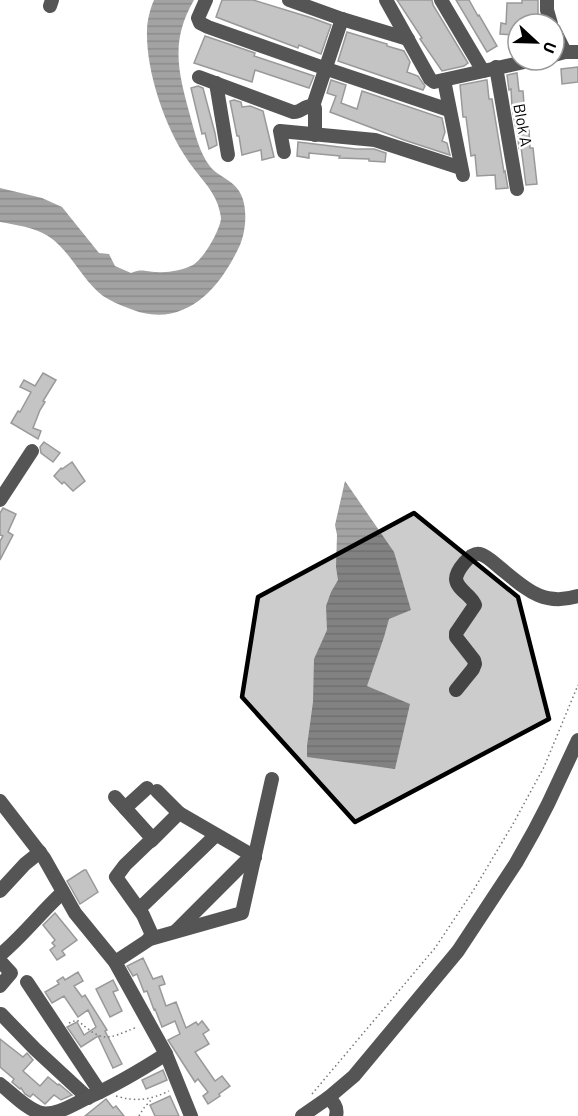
<svg xmlns="http://www.w3.org/2000/svg" width="578" height="1116" viewBox="0 0 578 1116" font-family="Barlow,sans-serif">
	<style>
		.water { fill: url(#water-rules) }
		.building { fill: #c4c4c4; stroke: #999; stroke-width: 1.5 }
		.lines { fill: none; stroke-linecap: round; stroke-linejoin: round }
		.path { stroke: #777; stroke-width: 1.5; stroke-dasharray: 1.5 3; stroke-linecap: butt }
		.minor { stroke: #555; stroke-width: 14 }
		.marked { fill: #000; fill-opacity: 0.2; stroke: #000; stroke-width: 4.5; stroke-linejoin: round }
		.labels { text-anchor: middle; stroke-width: 5; stroke-linejoin: round; paint-order: stroke }
		.street-label { font-size: 16px; fill: #000; stroke: #fff }
	</style>
	<defs>
		<pattern id="water-rules" width="6" height="5" patternUnits="userSpaceOnUse" patternTransform="scale(1.5)"><rect width="6" height="5" fill="#a3a3a3"/><path d="M0 2.5h6" fill="none" stroke="#8b8b8b"/></pattern>
	</defs>
	<rect width="100%" height="100%" fill="#fff"/>
	<g class="water">
		<path d="M154 0H194C169 43 179 74 191 119 195 134 200 153 209 165 215 174 227 178 234 185 249 198 247 228 240 245 219 291 182 331 128 308 119 305 111 301 103 296 81 279 71 251 48 236 34 227 16 225 0 222V188L42 198 62 207 99 253 109 254 115 266 131 273C143 268 145 272 157 272 168 273 183 270 193 265 204 258 219 232 221 219 221 215 219 209 218 205 212 187 195 173 185 156 164 124 146 70 147 31 147 21 150 9 154 0Z"/>
		<polygon points="345,481 394,552 411,610 389,619 384,637 367,686 410,704 395,769 307,757 307,746 313,702 314,659 327,630 326,606 331,592 338,580 336,567 337,535 335,525"/>
	</g>
	<g class="building">
		<polygon points="222,0 253,0 312,18 331,25 321,54 299,45 298,48 216,17"/>
		<polygon points="397,0 432,0 433,5 468,63 464,66 442,71 420,39 422,38"/>
		<polygon points="456,0 469,0 478,16 479,15 497,46 487,52"/>
		<polygon points="522,0 538,0 538,24 515,24 514,35 500,34 501,23 506,24 507,3 522,3"/>
		<polygon points="347,32 387,44 387,46 404,51 410,62 407,72 418,76 425,86 423,90 338,61"/>
		<polygon points="205,36 255,53 254,56 314,76 309,88 255,70 252,82 194,63"/>
		<polygon points="578,67 578,82 562,84 561,69"/>
		<polygon points="517,73 519,91 523,91 526,130 529,130 530,148 533,148 537,184 526,185 521,147 519,148 517,129 516,129 512,107 511,89 509,90 507,75"/>
		<polygon points="331,80 346,85 341,103 357,109 362,91 442,118 445,132 442,141 447,143 450,155 404,140 330,112 336,96 327,93"/>
		<polygon points="486,80 487,80 489,99 492,99 504,172 505,171 508,188 496,189 495,175 477,176 475,155 471,156 466,117 463,117 460,85"/>
		<polygon points="198,86 203,88 215,133 217,145 209,149 205,133 202,134 191,88"/>
		<polygon points="234,100 241,102 242,107 250,106 263,111 274,157 262,160 261,150 242,155 239,136 237,136 230,101"/>
		<polygon points="298,142 356,149 374,149 386,153 385,162 369,161 369,159 339,158 340,156 309,153 309,158 297,156"/>
		<polygon points="43,373 56,380 43,401 45,402 40,410 33,428 41,431 38,439 11,423 18,411 20,412 31,392 20,387 24,380 35,386"/>
		<polygon points="44,442 60,453 53,462 41,453 40,447"/>
		<polygon points="72,462 85,481 73,491 64,482 62,484 54,476 61,468 62,469"/>
		<polygon points="3,508 16,514 8,532 13,535 0,560 0,541 3,536 0,535 0,513"/>
		<polygon points="84,870 86,870 98,892 80,904 67,881"/>
		<polygon points="55,913 77,940 62,951 65,955 57,960 50,950 55,946 52,943 55,940 43,925"/>
		<polygon points="143,958 153,979 162,976 165,984 159,986 166,1006 176,1002 186,1028 196,1022 198,1025 202,1021 209,1030 203,1034 209,1044 195,1052 215,1081 222,1076 230,1086 219,1094 220,1096 208,1104 203,1096 208,1092 198,1079 195,1082 168,1040 180,1034 175,1021 162,1027 155,1009 154,1010 147,991 144,992 137,974 133,976 127,966"/>
		<polygon points="78,972 83,981 74,986 82,997 85,995 107,1030 105,1031 122,1064 113,1068 98,1036 81,1047 67,1027 77,1022 84,1035 96,1027 88,1010 78,1017 64,996 52,1003 45,992 59,984 57,981 63,977 65,980"/>
		<polygon points="113,980 118,990 113,992 122,1011 110,1017 96,989"/>
		<polygon points="0,1039 23,1057 27,1053 33,1060 23,1071 40,1086 48,1077 58,1085 59,1084 72,1095 61,1100 54,1095 45,1104 33,1094 30,1097 25,1094 21,1088 20,1089 12,1082 14,1079 0,1067"/>
		<polygon points="163,1070 167,1080 146,1089 142,1080"/>
		<polygon points="170,1096 179,1116 155,1116 150,1105"/>
		<polygon points="106,1099 113,1108 116,1106 124,1116 85,1116"/>
	</g>
	<g class="lines">
		<g class="path">
			<path d="M69 1023 77 1020C104 1043 105 1040 137 1027"/>
			<polyline points="312,1094 435,948 473,891 513,824 544,767 578,685"/>
			<path d="M116 1096C136 1102 150 1100 169 1091"/>
			<polyline points="139,1116 143,1109 152,1099"/>
		</g>
		<g class="minor">
			<polyline points="206,0 198,18 200,23 208,27 324,68 449,110"/>
			<polyline points="289,0 342,19 408,39"/>
			<polyline points="386,0 430,79 434,82 533,60"/>
			<polyline points="441,0 483,71"/>
			<polyline points="547,0 547,10 551,24"/>
			<polyline points="50,6 52,0"/>
			<polyline points="554,30 565,52"/>
			<polyline points="554,55 565,52 578,52"/>
			<polyline points="496,67 517,189"/>
			<path d="M199 77 293 112C301 113 304 105 313 106L315 108V135"/>
			<polyline points="444,80 463,175"/>
			<polyline points="216,83 228,155"/>
			<polyline points="313,106 342,19"/>
			<polyline points="284,152 280,131 375,140 461,168"/>
			<polyline points="0,500 32,451"/>
			<path d="M456 690 473 669 475 664 474 660 456 637V633L475 605C472 595 457 590 456 579 456 571 471 551 480 554 487 556 493 562 499 567 525 588 542 607 578 596"/>
			<polyline points="157,791 179,813"/>
			<polyline points="115,797 151,837 150,841 125,865 116,877 143,915 152,935 147,941 115,962"/>
			<polyline points="0,801 44,858 75,913 115,962 166,1054 191,1116"/>
			<polyline points="125,808 147,788"/>
			<polyline points="151,841 179,813 255,857"/>
			<polyline points="0,891 25,864 40,852"/>
			<polyline points="139,909 216,835"/>
			<polyline points="176,931 246,861 255,857"/>
			<polyline points="150,939 242,913 272,779"/>
			<path d="M0 955C23 936 41 912 63 892"/>
			<polyline points="0,961 11,973 0,986"/>
			<polyline points="27,982 100,1092"/>
			<polyline points="1,1014 35,1049 88,1098"/>
			<path d="M0 1084C12 1093 26 1109 41 1113 57 1116 75 1103 89 1097 116 1085 141 1070 166 1054"/>
			<path d="M328 1098C335 1103 338 1108 336 1116"/>
			<polyline points="302,1116 328,1098 354,1076 458,951 516,863 534,831 548,804 578,740"/>
		</g>
	</g>
	<path class="marked" d="M414 513 518 597 549 719 355 822 242 697 258 597Z"/>
	<g class="labels">
		<g class="street-label">
			<text transform="translate(523 125) rotate(80)" y="6">Blok A</text>
		</g>
	</g>
	<g transform="translate(536 42) rotate(112)"><circle r="28" fill="#ffffff" stroke="#999999" stroke-width="1.5"/>
	<path d="M0-4.5L10 22L0 15L-10 22Z" fill="#000000"/>
	<text y="-9" font-size="16" font-weight="bold" text-anchor="middle" fill="#000000">U</text>
	</g>
</svg>
